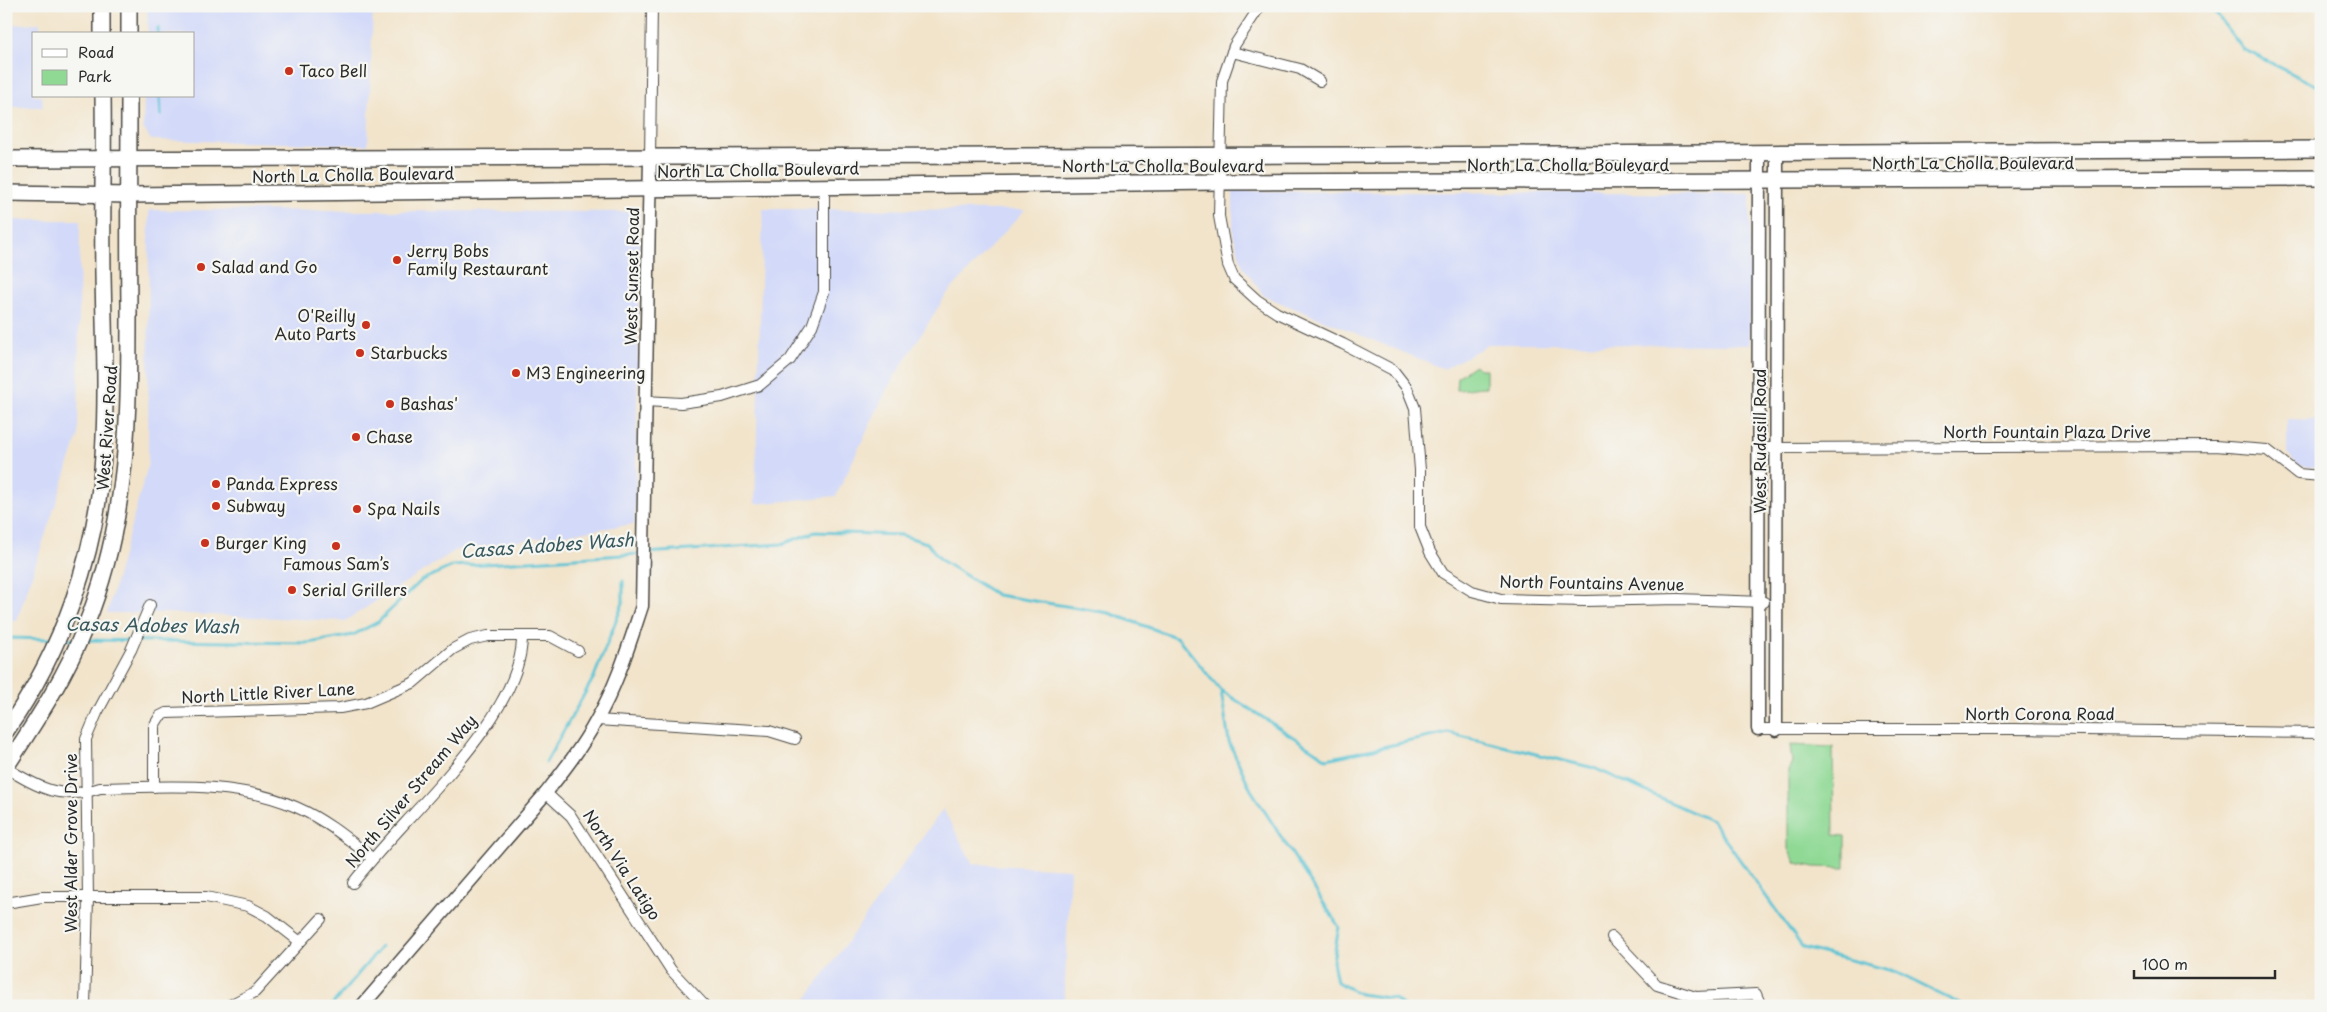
<svg xmlns="http://www.w3.org/2000/svg" width="2327" height="1012" viewBox="0 0 2327 1012" font-family="'Playpen Sans',sans-serif">
	<style>
		.built { fill: #d2d9f9 }
		.green { fill: #90d995; stroke: #5e8260 }
		.lines { fill: none; stroke-linecap: round; stroke-linejoin: round }
		.stream { stroke: #59c3d4; stroke-width: 3 }
		.minor-casing { stroke: #494743; stroke-width: 12 }
		.tertiary-casing { stroke: #494743; stroke-width: 15 }
		.primary-casing { stroke: #494743; stroke-width: 18 }
		.minor { stroke: #fff; stroke-width: 10 }
		.tertiary { stroke: #fff; stroke-width: 12 }
		.primary { stroke: #fff; stroke-width: 15 }
		.poi-dot { fill: #c8321e; stroke: #f6f6f2; stroke-width: 2 }
		.labels { text-anchor: middle; stroke-width: 4.5; stroke-linejoin: round; paint-order: stroke }
		.poi-label { font-size: 16px; fill: #2b2b2b; stroke: #f6f6f2; text-anchor: start }
		.street-label { font-size: 16px; fill: #2b2b2b; stroke: #f6f6f2 }
		.water-label { font-size: 18px; font-style: italic; fill: #39595e; stroke: #f6f6f2 }
	</style>
	<rect width="100%" height="100%" fill="#f6f6f2"/>
	<filter id="ink" filterUnits="userSpaceOnUse"><feTurbulence type="fractalNoise" baseFrequency=".02" numOctaves="2"/><feDisplacementMap in="SourceGraphic" scale="10" xChannelSelector="R" yChannelSelector="G"/><feConvolveMatrix kernelMatrix="1 2 1 2 8 2 1 2 1" color-interpolation-filters="sRGB"/></filter>
	<filter id="wash" filterUnits="userSpaceOnUse"><feTurbulence type="fractalNoise" baseFrequency=".0096" numOctaves="4" result="noise"/><feDisplacementMap in="SourceGraphic" scale="20" xChannelSelector="R" yChannelSelector="G"/><feGaussianBlur stdDeviation="1.12" result="paint"/><feColorMatrix in="noise" values="0 0 0 0 0 0 0 0 0 0 0 0 0 0 0 0 0 1.4 0 .05"/><feComposite in="paint" operator="in"/></filter>
	<g filter="url(#wash)">
		<rect width="100%" height="100%" fill="#f2e4cb"/>
		<g class="built">
			<polygon points="147,6 376,6 373,8 368,145 151,140 143,128 144,96 194,96 194,34 148,34"/>
			<polygon points="40,23 40,34 34,34 34,96 42,96 43,107 6,107 6,25"/>
			<polygon points="1233,191 1750,194 1750,345 1489,344 1444,369 1264,296 1243,267 1233,234"/>
			<polygon points="763,209 1025,210 946,295 887,389 836,496 755,504"/>
			<polygon points="149,210 640,212 635,524 456,550 345,621 166,613 107,613 148,465"/>
			<polygon points="6,220 80,220 78,437 17,620 6,620"/>
			<polygon points="2287,419 2321,420 2321,469 2298,465 2287,454"/>
			<polygon points="943,809 973,864 1070,869 1064,1006 801,1006"/>
		</g>
		<g class="green">
			<path d="M1475 365 1479 369H1486V387C1474 387 1467 390 1456 390L1457 377Z"/>
			<polygon points="1790,745 1833,747 1834,835 1845,836 1845,868 1815,867 1796,863 1788,849 1788,770 1792,762"/>
		</g>
		<g class="lines">
			<g class="stream">
				<polyline points="2210,6 2243,49 2321,88"/>
				<polyline points="158,28 158,34"/>
				<polyline points="160,96 161,115"/>
				<polyline points="645,553 782,544 815,532 901,535 927,543 941,560 997,595 1109,613 1178,638 1221,691 1229,742 1251,790 1339,927 1333,961 1337,982 1360,994 1395,999 1403,1006"/>
				<polyline points="6,638 53,639"/>
				<polyline points="62,639 76,640"/>
				<polyline points="84,640 309,643 353,635 378,622 422,580 453,566 639,554"/>
				<polyline points="1222,691 1327,759 1448,733 1594,768 1712,821 1803,948 1893,971 1964,1006"/>
				<polyline points="546,762 594,677 623,603 623,581"/>
				<polyline points="331,1006 381,947"/>
			</g>
		</g>
	</g>
	<g filter="url(#ink)">
		<g class="lines">
			<defs>
				<g id="minor">
					<polyline points="1260,6 1234,46 1222,81 1219,216 1228,265 1234,279 1257,300 1277,313 1343,344 1393,370 1407,388 1415,408 1420,470 1420,527 1430,552 1443,573 1472,591 1501,599 1585,601 1678,599 1764,602"/>
					<polyline points="1232,52 1300,69 1320,81"/>
					<polyline points="650,158 652,6"/>
					<polyline points="645,401 681,403 722,397 760,385 790,360 812,326 824,292 824,186"/>
					<polyline points="1765,448 2215,446 2267,450 2298,474 2321,476"/>
					<polyline points="597,720 769,731 795,739"/>
					<polyline points="1758,729 2011,729 2321,733"/>
					<path d="M6 768C39 788 62 801 100 788 165 787 234 780 296 807 324 819 348 839 372 858"/>
					<polyline points="154,787 154,726 160,716 166,713 340,708 366,703 413,683 453,649 470,640 488,636 550,636 578,651"/>
					<polyline points="546,793 571,816 671,970 705,1006"/>
					<path d="M353 883C401 819 522 718 522 637"/>
					<polyline points="6,903 42,897 206,897 248,906 267,916 299,941"/>
					<polyline points="1612,937 1657,985 1696,997 1756,994 1761,1006"/>
					<polyline points="85,1006 88,898 86,739 97,713 131,650 150,605"/>
					<polyline points="228,1006 255,992 321,919"/>
				</g>
				<g id="tertiary">
					<polyline points="1758,729 1759,153"/>
					<polyline points="1776,730 1777,153"/>
					<path d="M362 1006 546 793C564 770 582 747 596 721 617 685 629 645 642 606L650 158"/>
				</g>
				<g id="primary">
					<polyline points="102,6 102,34"/>
					<polyline points="129,34 129,6"/>
					<polyline points="6,159 1384,155 2321,149"/>
					<polyline points="6,193 130,195 1219,182 2321,178"/>
					<path d="M6 731C62 651 97 553 103 456 107 396 104 334 103 274 102 215 104 155 103 96"/>
					<path d="M6 767C36 721 66 676 86 625 129 519 129 416 129 305 128 235 129 166 129 96"/>
				</g>
			</defs>
			<use href="#minor" class="minor-casing"/>
			<use href="#tertiary" class="tertiary-casing"/>
			<use href="#primary" class="primary-casing"/>
			<use href="#minor" class="minor"/>
			<use href="#tertiary" class="tertiary"/>
			<use href="#primary" class="primary"/>
		</g>
	</g>
	<g class="poi-dot">
		<circle cx="289" cy="71" r="5"/>
		<circle cx="397" cy="260" r="5"/>
		<circle cx="201" cy="267" r="5"/>
		<circle cx="366" cy="325" r="5"/>
		<circle cx="360" cy="353" r="5"/>
		<circle cx="516" cy="373" r="5"/>
		<circle cx="390" cy="404" r="5"/>
		<circle cx="356" cy="437" r="5"/>
		<circle cx="216" cy="484" r="5"/>
		<circle cx="216" cy="506" r="5"/>
		<circle cx="357" cy="509" r="5"/>
		<circle cx="205" cy="543" r="5"/>
		<circle cx="336" cy="546" r="5"/>
		<circle cx="292" cy="590" r="5"/>
	</g>
	<g class="labels">
		<g class="poi-label">
			<text x="299" y="77">Taco Bell</text>
			<text x="407" y="257">Jerry Bobs<tspan x="407" dy="18">Family Restaurant</tspan></text>
			<text x="211" y="273">Salad and Go</text>
			<text x="356" y="322" text-anchor="end">O'Reilly<tspan x="356" dy="18">Auto Parts</tspan></text>
			<text x="370" y="359">Starbucks</text>
			<text x="526" y="379">M3 Engineering</text>
			<text x="400" y="410">Bashas'</text>
			<text x="366" y="443">Chase</text>
			<text x="226" y="490">Panda Express</text>
			<text x="226" y="512">Subway</text>
			<text x="367" y="515">Spa Nails</text>
			<text x="215" y="549">Burger King</text>
			<text x="336" y="570" text-anchor="middle">Famous Sam’s</text>
			<text x="302" y="596">Serial Grillers</text>
		</g>
		<g class="street-label">
			<text x="1973" y="169">North La Cholla Boulevard</text>
			<text x="1568" y="171">North La Cholla Boulevard</text>
			<text x="1163" y="172">North La Cholla Boulevard</text>
			<text transform="translate(758 170) rotate(-1)" y="6">North La Cholla Boulevard</text>
			<text transform="translate(353 175) rotate(-1)" y="6">North La Cholla Boulevard</text>
			<text transform="translate(632 276) rotate(-89)" y="6">West Sunset Road</text>
			<text transform="translate(107 428) rotate(-86)" y="6">West River Road</text>
			<text x="2047" y="438">North Fountain Plaza Drive</text>
			<text transform="translate(1760 441) rotate(-90)" y="6">West Rudasill Road</text>
			<text transform="translate(1592 583) rotate(1)" y="6">North Fountains Avenue</text>
			<text transform="translate(268 693) rotate(-3)" y="6">North Little River Lane</text>
			<text x="2040" y="720">North Corona Road</text>
			<text transform="translate(411 791) rotate(-50)" y="6">North Silver Stream Way</text>
			<text transform="translate(71 843) rotate(-90)" y="6">West Alder Grove Drive</text>
			<text transform="translate(622 865) rotate(57)" y="6">North Via Latigo</text>
		</g>
		<g class="water-label">
			<text transform="translate(547 546) rotate(-4)" y="6">Casas Adobes Wash</text>
			<text transform="translate(152 626) rotate(1)" y="6">Casas Adobes Wash</text>
		</g>
	</g>
	<rect width="2327" height="1012" fill="none" stroke="#f6f6f2" stroke-width="25"/>
	<rect x="32" y="32" width="162" height="65" fill="#f6f6f2" stroke="#a5a5a2"/>
	<rect x="42" y="49" width="25" height="8" fill="#ffffff" stroke="#a5a5a2"/>
	<text x="78" y="58" font-size="15" fill="#2b2b2b">Road</text>
	<rect x="42" y="70" width="25" height="15" fill="#90d995" stroke="#a5a5a2"/>
	<text x="78" y="82" font-size="15" fill="#2b2b2b">Park</text>
	<path d="M2134 970v8h141v-8" fill="none" stroke="#2b2b2b" stroke-width="2.5"/>
	<text x="2142" y="970" font-size="15" fill="#2b2b2b" stroke="#f6f6f2" stroke-width="4" paint-order="stroke">100 m</text>
</svg>
